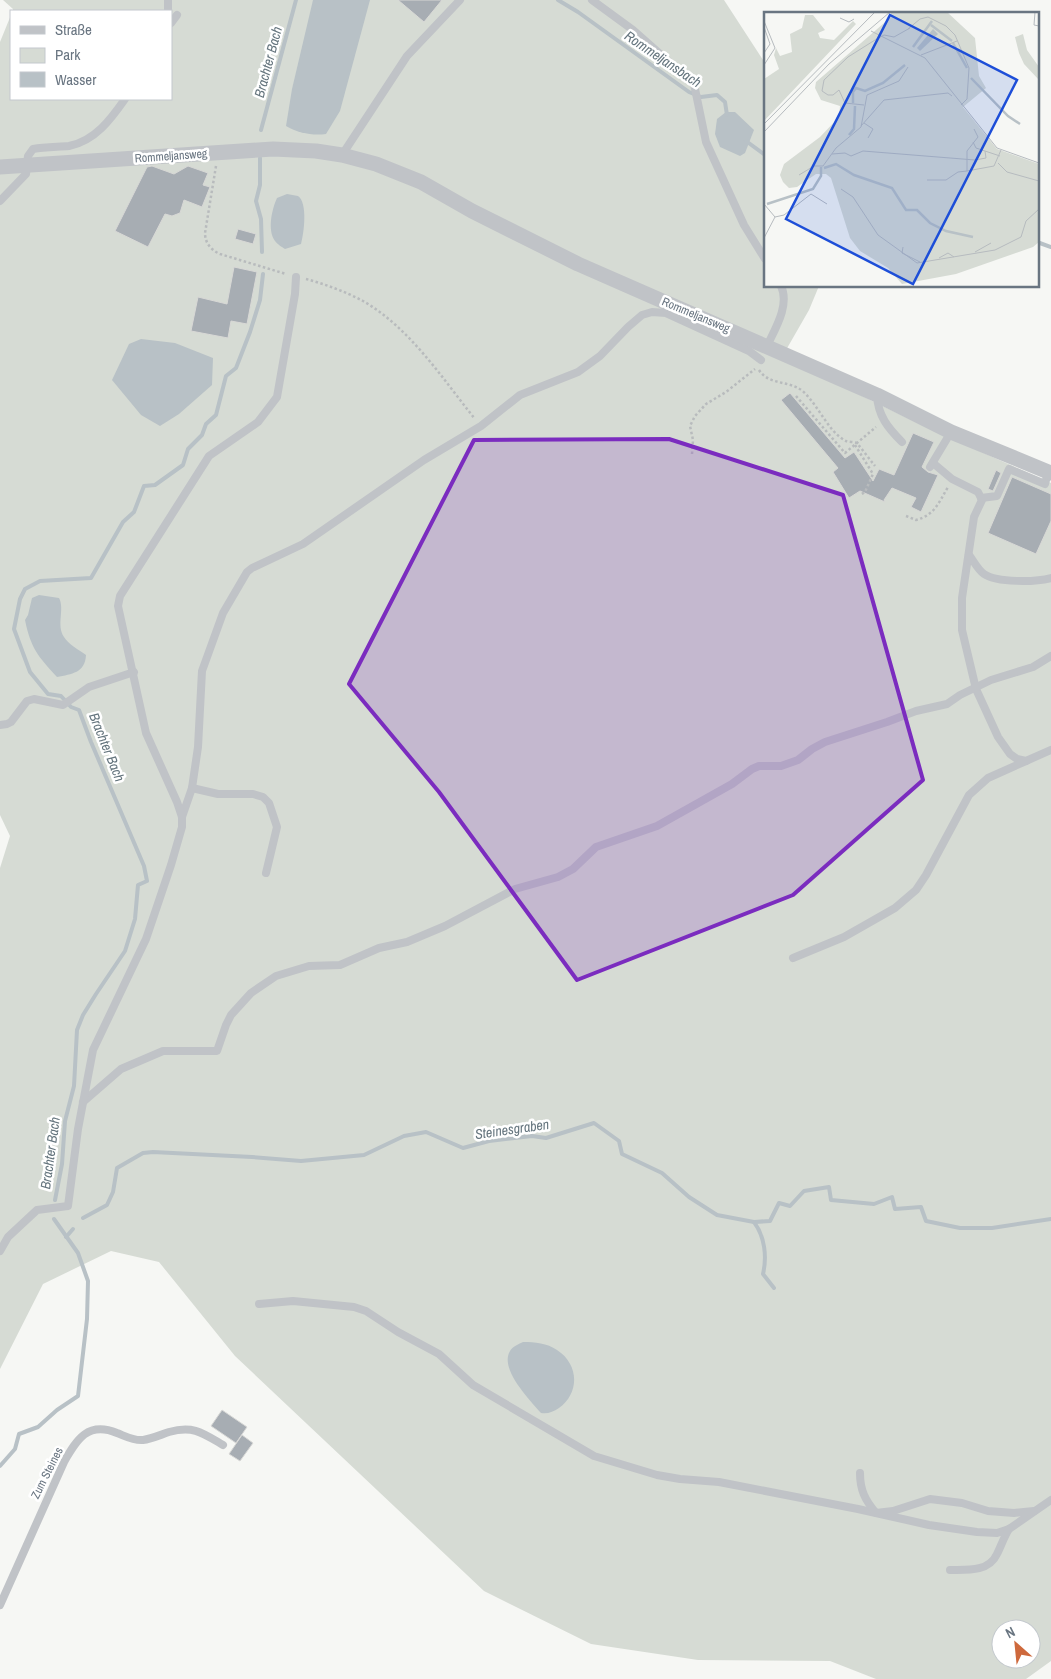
<svg xmlns="http://www.w3.org/2000/svg" width="1051" height="1679" viewBox="0 0 1051 1679" font-family="'Archivo Narrow',sans-serif">
	<style>
		.green { fill: #d6dbd4; fill-rule: evenodd }
		.water { fill: #b8c1c6 }
		.lines { fill: none; stroke-linecap: round; stroke-linejoin: round }
		.stream { stroke: #b8c1c6; stroke-width: 4 }
		.building { fill: #a7adb3; stroke: #d8d8d6 }
		.path { stroke: #b8bbbd; stroke-width: 2.5; stroke-dasharray: 2.5 2.5; stroke-linecap: butt }
		.service { stroke: #c0c3c7; stroke-width: 8 }
		.minor { stroke: #c0c3c7; stroke-width: 15 }
		.marked { fill: #7b2cbf; fill-opacity: 0.2; stroke: #7b2cbf; stroke-width: 4; stroke-linejoin: round }
		.labels { text-anchor: middle; stroke-width: 5; stroke-linejoin: round; paint-order: stroke }
		.street-label { font-size: 12px; fill: #697581; stroke: #fff }
		.water-label { font-size: 14px; font-style: italic; fill: #65757e; stroke: #fff }
		.inset-river { fill: none; stroke: #b8c1c6; stroke-width: 2.5 }
		.inset-road { fill: none; stroke: #b6bbbf; stroke-width: 1 }
		.view { fill: #1d4ed8; fill-opacity: 0.15; stroke: #1d4ed8; stroke-width: 2.5 }
		.inset-edge { fill: none; stroke: #697581; stroke-width: 2.5 }
	</style>
	<rect width="100%" height="100%" fill="#f6f7f4"/>
	<path class="green" d="M3 0H724L765 63V286H819L809 310 782 357 934 431 1051 483V1661L1026 1679H876L830 1661 698 1660 591 1644 484 1591 235 1356 159 1262 111 1251 43 1284 0 1369V868L10 836 0 815V42L11 15V99H171V11H13V9ZM1001 1629H1031V1659H1001Z"/>
	<g class="water">
		<path d="M313 0H370L340 111 326 134C313 136 298 133 286 126L292 89Z"/>
		<polygon points="726,112 735,112 754,130 745,153 740,156 720,147 715,134 717,119"/>
		<path d="M287 194 298 196C308 203 304 233 301 244L285 249C282 247 277 244 275 241 267 230 272 209 277 198Z"/>
		<polygon points="141,339 175,343 213,358 212,385 179,414 160,426 141,415 112,380 129,344"/>
		<path d="M39 595 59 598C65 609 56 625 64 637 68 644 79 650 86 655 85 673 72 674 57 677 38 656 31 649 25 620L28 615 32 598Z"/>
		<path d="M523 1342C535 1342 547 1343 557 1350 579 1364 580 1393 559 1408 553 1412 548 1414 541 1413 530 1400 499 1369 510 1351 513 1346 519 1344 523 1342Z"/>
	</g>
	<g class="lines">
		<g class="stream">
			<polyline points="558,0 578,12 689,92 701,97 717,95 725,102 727,115"/>
			<polyline points="261,130 296,0"/>
			<polyline points="746,141 765,155"/>
			<polyline points="260,158 260,185 256,201 261,219 262,252"/>
			<polyline points="1037,242 1051,247"/>
			<polyline points="55,1200 62,1164 65,1121 74,1086 77,1030 83,1015 96,994 125,951 135,919 138,885 147,881 144,866 91,742 79,710 71,707 61,696 48,694 30,672 14,629 20,599 25,589 40,581 91,578 123,522 134,512 144,486 155,485 183,465 188,449 202,435 206,424 216,415 226,376 236,368 250,332 260,300 263,274"/>
			<polyline points="83,1218 107,1205 113,1192 117,1168 143,1153 153,1152 252,1157 301,1161 364,1155 404,1136 426,1132 463,1148 489,1141 532,1136 546,1138 594,1123 619,1141 622,1154 662,1173 689,1197 717,1215 754,1222 770,1221 779,1203 790,1206 804,1191 829,1187 831,1200 874,1204 892,1197 895,1209 921,1207 926,1221 960,1228 992,1228 1051,1219"/>
			<path d="M754 1222C765 1237 767 1257 763 1274L774 1288"/>
			<polyline points="66,1237 73,1229"/>
			<polyline points="0,1466 15,1449 19,1434 38,1427 57,1410 78,1396 87,1319 88,1281 78,1253 54,1219"/>
		</g>
	</g>
	<g class="building">
		<polygon points="398,0 442,0 424,22"/>
		<polygon points="152,166 174,174 188,166 208,173 203,185 210,187 202,207 184,200 180,213 172,216 165,214 148,247 115,231 147,167"/>
		<polygon points="238,229 256,234 253,244 235,239"/>
		<polygon points="234,267 257,272 247,324 231,321 228,338 191,331 198,297 227,304"/>
		<polygon points="790,393 845,458 854,452 873,481 879,469 894,475 913,433 934,442 922,467 928,472 938,475 921,512 911,507 916,498 892,488 884,500 885,502 860,491 849,498 833,472 838,468 781,400"/>
		<polygon points="996,470 1001,473 993,491 988,489"/>
		<polygon points="1012,477 1051,494 1051,521 1036,554 988,533"/>
		<polygon points="222,1410 247,1427 236,1443 211,1426"/>
		<polygon points="242,1435 253,1443 240,1461 229,1454"/>
	</g>
	<g class="lines">
		<g class="path">
			<path d="M216 166 205 233C205 243 211 250 220 254L286 274"/>
			<path d="M306 279C325 284 346 292 363 301 410 328 442 378 475 419"/>
			<path d="M759 370C768 384 785 381 798 388 815 397 827 432 846 441 849 442 854 442 857 443L875 466"/>
			<polyline points="796,396 845,453 876,427"/>
			<polyline points="855,445 873,474 865,492 860,495"/>
			<polyline points="692,454 693,440 690,426 695,416 706,404 726,392 755,369"/>
			<path d="M906 516 916 520C935 515 939 502 948 487"/>
		</g>
		<g class="service">
			<polyline points="592,0 633,30 694,84 706,142 744,225 765,259"/>
			<polyline points="168,11 168,0"/>
			<polyline points="171,23 177,15"/>
			<polyline points="342,155 407,56 460,0"/>
			<path d="M0 201 26 174 28 156 33 149C45 147 57 147 69 146 95 141 111 119 125 99"/>
			<path d="M767 346C775 329 790 305 781 286"/>
			<path d="M877 395C878 416 888 428 902 442"/>
			<polyline points="933,463 952,479 978,492 982,500 974,517 962,598 962,630 976,689 998,737 1010,754 1017,759 1026,761 1051,750"/>
			<polyline points="930,467 951,432"/>
			<polyline points="981,498 997,496 1009,469 1045,484 1048,472"/>
			<path d="M969 555C973 560 978 570 984 574 997 583 1036 582 1051 578"/>
			<polyline points="0,725 7,724 11,722 27,701 34,699 63,705 89,687 134,672"/>
			<polyline points="192,788 218,794 253,794 263,797 269,803 277,827 266,873"/>
			<polyline points="182,817 192,788 198,747 202,671 223,613 247,572 252,568 303,544 424,460 481,426 520,395 578,372 600,356 628,327 642,315 652,312 666,313 749,351 761,360"/>
			<polyline points="793,958 844,937 895,908 916,890 926,875 969,795 988,778 1026,761"/>
			<polyline points="83,1102 121,1069 163,1051 217,1051 226,1025 231,1015 251,993 276,976 309,966 340,965 379,948 407,942 445,926 515,889 558,877 573,869 596,847 657,826 732,784 752,769 759,766 781,766 798,760 812,749 825,742 887,722 916,711 947,704 960,695 991,680 1033,667 1051,656"/>
			<polyline points="0,1251 8,1237 37,1210 68,1206 78,1129 93,1050 146,939 171,865 182,827 182,817 177,802 146,733 118,606 120,596 209,456 258,422 277,397 295,294 296,277"/>
			<polyline points="259,1304 293,1301 354,1307 366,1311 398,1332 439,1354 473,1385 594,1456 657,1475 680,1479 719,1482 858,1509 929,1525 977,1532 997,1533 1009,1529 1051,1500"/>
			<path d="M860 1473C860 1490 865 1500 876 1513L893 1511 930 1499 962 1503 988 1511 1014 1513 1034 1511"/>
			<path d="M950 1570C967 1570 989 1572 997 1554 1001 1546 1004 1537 1009 1529"/>
			<path d="M0 1605 64 1462C77 1439 88 1421 117 1433 125 1436 134 1441 143 1440 151 1439 160 1435 169 1432 193 1425 203 1433 223 1445"/>
		</g>
		<polyline class="minor" points="0,167 273,149 316,151 342,155 376,164 421,182 472,211 578,264 877,395 951,432 1051,473"/>
	</g>
	<path class="marked" d="M669 439 843 495 923 780 793 895 577 980 439 792 349 684 474 440Z"/>
	<g class="labels">
		<g class="street-label">
			<text transform="translate(171 156) rotate(-4)" y="4">Rommeljansweg</text>
			<text transform="translate(696 315) rotate(23)" y="4">Rommeljansweg</text>
			<text transform="translate(47 1473) rotate(-63)" y="4">Zum Steines</text>
		</g>
		<g class="water-label">
			<text transform="translate(663 59) rotate(34)" y="5">Rommeljansbach</text>
			<text transform="translate(268 62) rotate(-75)" y="5">Brachter Bach</text>
			<text transform="translate(107 747) rotate(68)" y="5">Brachter Bach</text>
			<text transform="translate(512 1129) rotate(-8)" y="5">Steinesgraben</text>
			<text transform="translate(50 1153) rotate(-82)" y="5">Brachter Bach</text>
		</g>
	</g>
	<g transform="translate(764 12)">
		<rect width="275" height="275" fill="#f6f7f4"/>
		<path d="M127 0H183L211 26 215 64 222 76 199 95 233 137 275 152V230L269 235 192 262 138 272 124 256 96 239 86 226 67 166 62 162H52L33 175 25 176 19 170 16 163 20 152 56 125 75 105 76 94 57 88 51 76 52 70 127 5ZM41 3H49L61 18 54 21 56 26 70 28 89 9 92 12 0 109V67L15 57 10 43 12 36 16 44 28 40 26 22 38 16ZM259 22 263 38 275 55V68L260 52 255 41 251 25Z" fill="#d6dbd4"/>
		<path d="M169 17 174 22 156 39 153 36Z" fill="#b8c1c6"/>
		<path class="inset-river" d="M167 13 188 29M189 31 203 56M149 35 168 9M207 66 244 104 256 112M89 91V80L92 76 101 79 119 71 141 53M85 123 90 117 91 94M60 156 72 152 90 163 128 176 142 198H153L166 211 182 219 209 225M3 192 49 177 57 164V155"/>
		<path class="inset-road" d="M17 0H54M271 0 270 13 275 14M76 6 85 10 90 7M0 9 11 36 0 53M0 15 6 32 0 41M144 17 156 7 164 5 182 14 191 23 205 56 203 87 197 93M107 19 161 46 233 136 275 151M157 43 193 29M100 93 81 91 75 78 69 83H64L58 79 60 68 84 45 111 28 120 23 130 25 146 16M100 111 109 117 104 126M0 112 111 0M97 114 120 88 184 81 188 84M210 117 214 125 203 139V159L230 154 237 138M0 120 65 52 126 0M209 130 212 136 236 144M68 142 81 141 87 144 99 139 211 148 222 146 221 139M234 151 243 160 275 169M35 163 50 154H59L72 136 97 115 103 83 135 69 144 55M163 168H182L194 160 203 159M77 177 89 185 114 223 153 251 231 238 257 225 262 209 275 197M0 192 11 205 0 226M11 205 20 203 47 182 63 192M139 235 138 241 156 250M211 240 227 231M175 246 184 241 190 245"/>
		<path class="view" d="M126 3 253 68 149 272 22 207Z"/>
		<rect width="275" height="275" class="inset-edge"/>
	</g>
	<rect x="10" y="10" width="162" height="90" fill="#ffffff" stroke="#c3c8cd"/>
	<rect x="20" y="26" width="25" height="8" fill="#c0c3c7" stroke="#c3c8cd"/>
	<text x="55" y="35" font-size="15" fill="#697581">Straße</text>
	<rect x="20" y="48" width="25" height="15" fill="#d6dbd4" stroke="#c3c8cd"/>
	<text x="55" y="60" font-size="15" fill="#697581">Park</text>
	<rect x="20" y="72" width="25" height="15" fill="#b8c1c6" stroke="#c3c8cd"/>
	<text x="55" y="85" font-size="15" fill="#697581">Wasser</text>
	<g transform="translate(1016 1644) rotate(333)"><circle r="24" fill="#ffffff" stroke="#c3c8cd"/>
	<path d="M0-4L9 19L0 12L-9 19Z" fill="#ce693c"/>
	<text y="-8" font-size="14" font-weight="bold" text-anchor="middle" fill="#697581">N</text>
	</g>
</svg>
